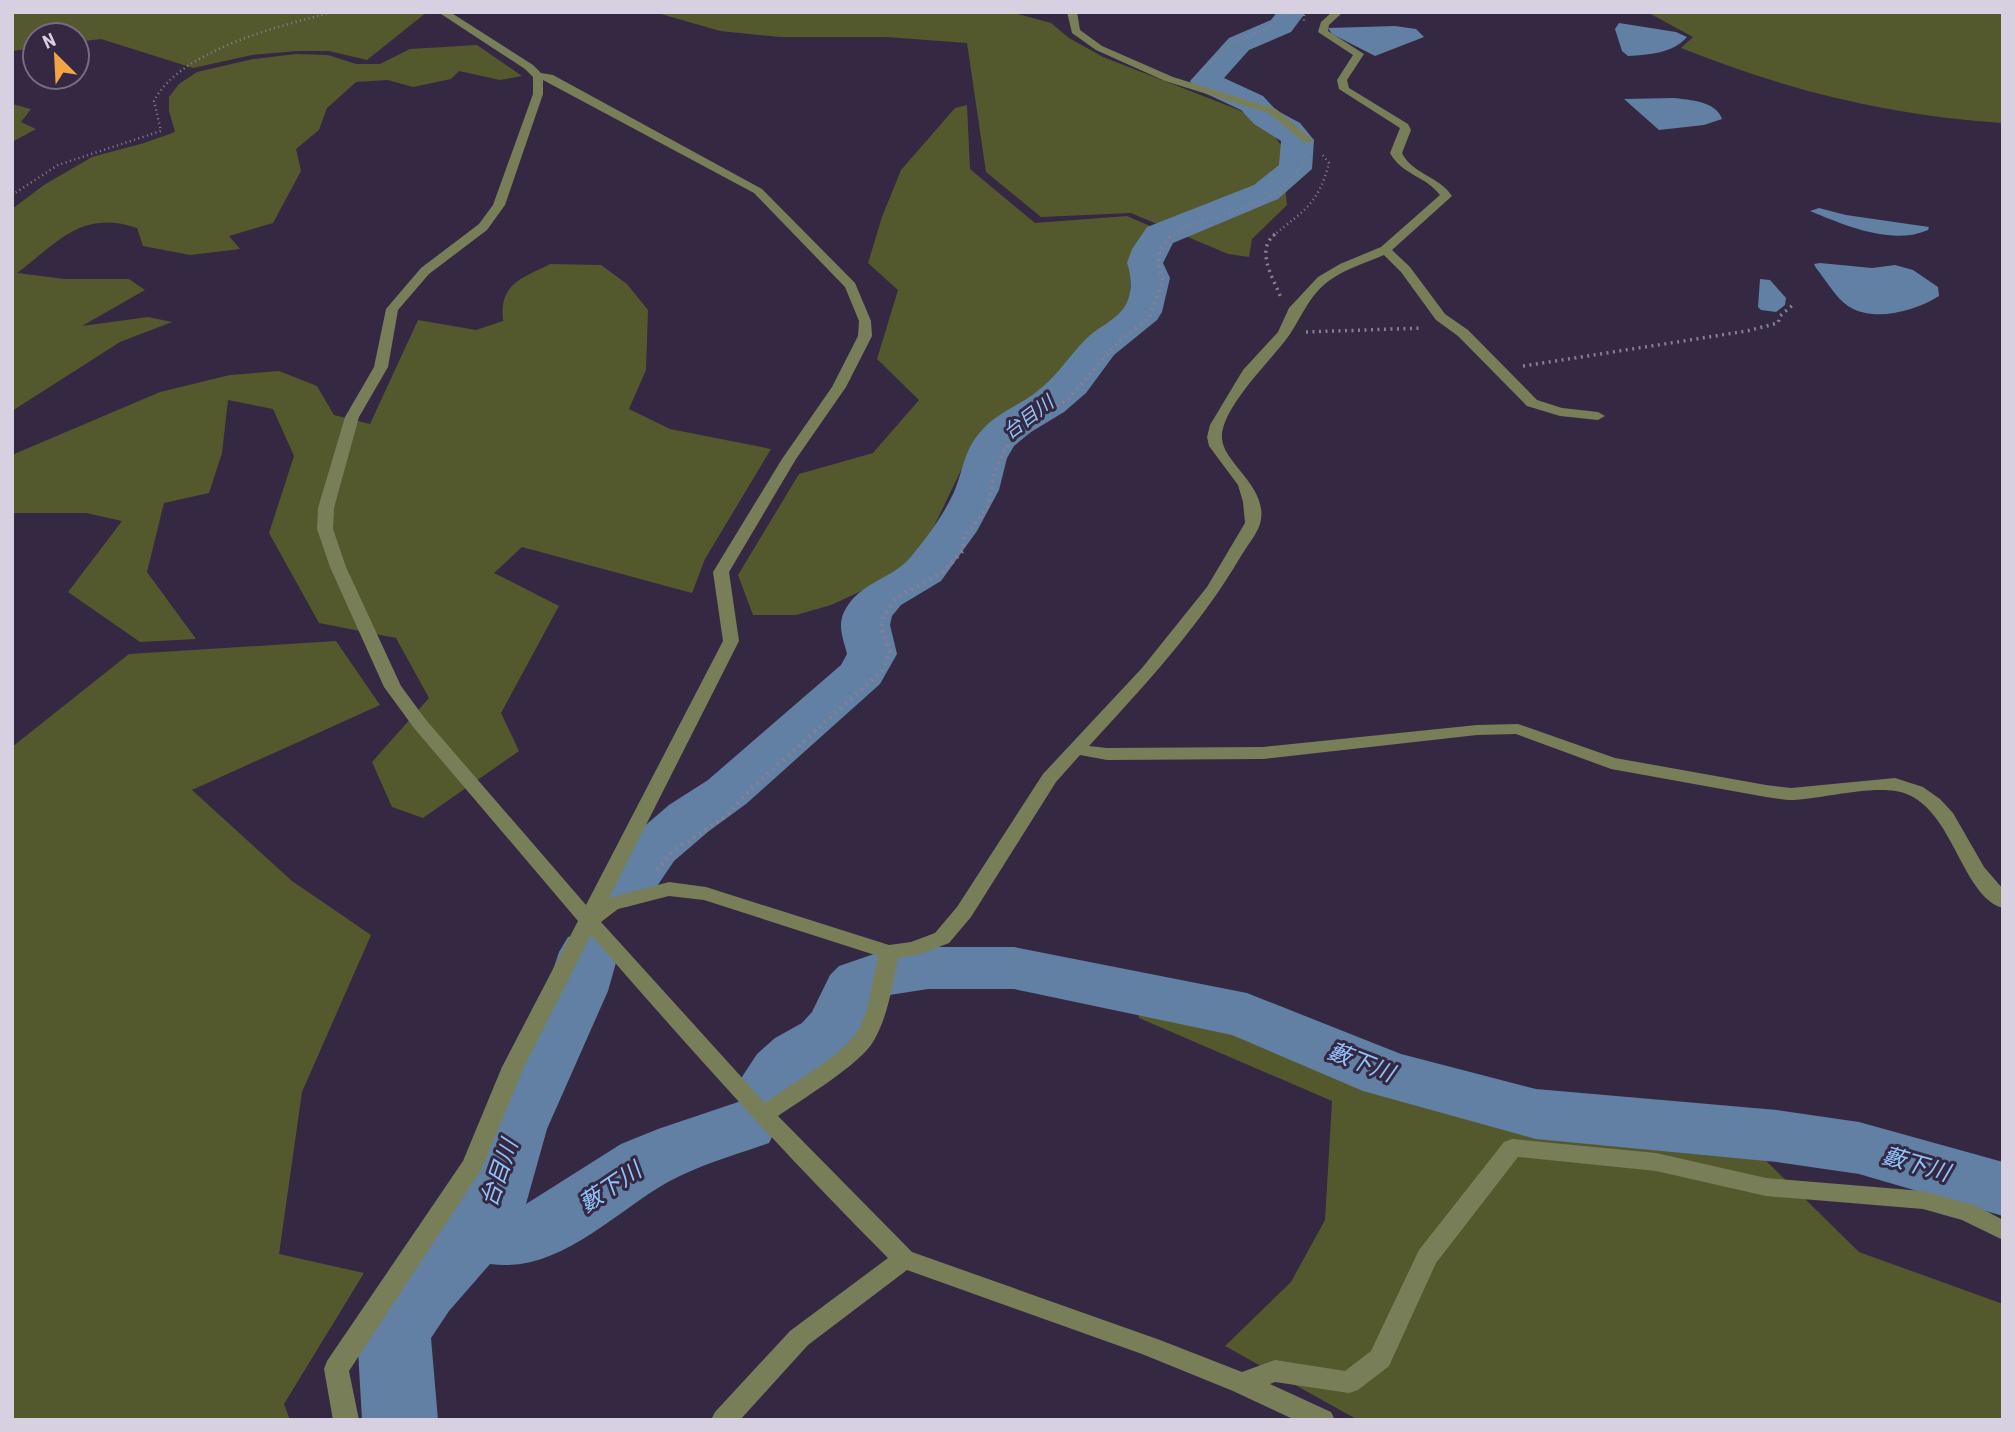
<svg xmlns="http://www.w3.org/2000/svg" width="2015" height="1432" viewBox="0 0 2015 1432" font-family="'Roboto Condensed','Noto Sans JP',sans-serif">
	<style>
		.forest { fill: #53592d }
		.water { fill: #6180a3 }
		.lines { fill: none; stroke-linecap: round; stroke-linejoin: round }
		.stream { stroke: #6180a3; stroke-width: 5 }
		.river { fill: #6180a3; fill-rule: evenodd }
		.path-far2 { stroke: #887f94; stroke-width: 2.5; stroke-dasharray: 1 3.5; stroke-linecap: butt }
		.path-far1 { stroke: #887f94; stroke-width: 3.5; stroke-dasharray: 2 4.5; stroke-linecap: butt }
		.path { stroke: #887f94; stroke-width: 4.5; stroke-dasharray: 2 5; stroke-linecap: butt }
		.minor { fill: #787f58; fill-rule: evenodd }
		.labels { text-anchor: middle; stroke-width: 6; stroke-linejoin: round; paint-order: stroke }
		.water-label { font-size: 19px; font-style: italic; fill: #91c4fb; stroke: #342843 }
		.near-water-label { font-size: 23px; font-style: italic; fill: #91c4fb; stroke: #342843 }
	</style>
	<rect width="100%" height="100%" fill="#342843"/>
	<g class="forest">
		<polygon points="12,12 427,12 367,60 329,51 297,51 252,55 193,68 101,39 77,42 77,35 35,35 35,48 12,51"/>
		<polygon points="654,12 1011,12 1051,23 1069,38 1103,57 1239,110 1269,129 1281,145 1287,205 1252,239 1249,257 1228,254 1131,213 1041,217 986,172 967,43 886,37 780,37 720,31"/>
		<path d="M1647 12H2003V123C1890 116 1786 90 1681 48L1693 37Z"/>
		<path d="M477 45 522 76 500 80 459 71 451 79 413 87 388 80 356 82 327 108 319 130 296 149 301 171 273 223 229 236 240 249 190 255 143 246 137 228C82 209 58 242 17 273L65 279H129L145 290 82 326 148 317 172 322 120 342 12 411V209L44 185 92 157 144 143 175 132 169 111V97L179 84 197 72 253 59 296 54 328 55 356 64H380L410 49Z"/>
		<polygon points="12,104 31,109 21,122 36,129 12,142"/>
		<polygon points="967,105 970,169 1035,223 1127,216 1150,226 1133,248 1129,305 1038,393 976,439 927,541 892,577 831,605 796,615 753,615 738,575 799,474 873,453 919,400 877,359 898,290 868,263 882,217 901,170 955,108"/>
		<path d="M550 264 601 265 627 284 648 310 646 370 629 409 670 429 771 449 705 559 692 593 522 547 494 573 559 606 501 713 519 751 423 818 392 807 372 762 429 698 396 638 319 623 269 533 294 456 273 409 228 400 222 453 209 493 164 503 147 572 196 639 140 642 68 592 122 521 86 513H12V455L160 392 230 375 279 371 317 386 334 415 370 424 418 320 476 330 503 321C499 283 521 279 550 264Z"/>
		<polygon points="336,641 380,705 192,790 292,881 371,935 302,1092 279,1254 364,1273 284,1404 290,1420 12,1420 12,747 129,654"/>
		<polygon points="1137,1004 1234,1025 1286,1048 1447,1106 1757,1152 1859,1252 2003,1304 2003,1420 1358,1420 1225,1346 1291,1282 1325,1220 1332,1101 1139,1018"/>
	</g>
	<g class="water">
		<path d="M1619 23 1676 32 1687 37C1674 53 1648 55 1628 56L1622 51 1615 29Z"/>
		<polygon points="1395,26 1416,29 1424,37 1375,56 1332,34 1328,28"/>
		<path d="M1674 98C1690 100 1716 101 1722 119L1704 125 1659 130 1624 99Z"/>
		<path d="M1819 208 1846 215 1929 227 1928 230C1892 246 1844 225 1810 211Z"/>
		<path d="M1820 263 1872 268 1895 265 1913 270 1938 287 1939 296C1916 311 1873 323 1848 306 1836 298 1826 280 1816 268L1814 264Z"/>
		<polygon points="1760,279 1770,280 1786,298 1785,305 1776,312 1761,310 1758,307"/>
	</g>
	<g class="lines">
		<polyline class="stream" points="1291,14 1302,12"/>
		<g class="river">
			<path d="M1277 12H1306L1291 32 1249 50 1224 78 1263 96 1276 110 1300 123 1314 140 1312 169 1278 199 1173 243 1163 263 1170 278 1162 312 1157 320 1114 355 1086 393 1064 412 1031 432 1014 446 1007 458 999 490 977 531 941 581 901 605 892 616 890 625 897 654 880 684 746 804 709 831 674 861 647 901 626 907 605 901 597 887 634 835 669 805 708 780 841 665 847 654C844 641 837 626 844 612 859 582 890 580 909 559 926 539 943 516 954 492 964 469 963 451 982 430 997 413 1018 406 1035 393 1056 378 1068 357 1086 339 1097 328 1114 321 1123 309 1133 296 1132 276 1127 263L1132 249 1147 227 1254 185 1279 165 1281 141 1254 124 1241 110 1194 88 1190 81 1229 38 1271 20Z"/>
			<path d="M589 931 610 937 619 952 608 991 547 1129 526 1204 621 1144 658 1129 744 1100 736 1086 757 1054 775 1038 802 1023 812 1012 830 975 839 966 874 954 928 947H1014L1247 993 1401 1054 1536 1089 1777 1110 1859 1122 2003 1162V1216L1859 1174 1777 1162 1536 1139 1363 1091 1232 1035 1014 989H928L883 996 860 1040 846 1055 821 1072 803 1088 792 1103 770 1110 778 1125 769 1143C735 1155 699 1165 668 1182 613 1213 558 1274 490 1264L449 1311 431 1338 438 1420H362L357 1333 368 1311 397 1269 449 1213 462 1192 481 1129 546 991 559 952 568 937Z"/>
		</g>
		<g class="path-far2">
			<polyline points="1301,12 1304,14 1304,21"/>
			<polyline points="1201,72 1230,44 1268,28 1282,12"/>
			<path d="M12 195 58 165 161 131 154 101C180 50 280 26 333 12"/>
			<path d="M1170 236C1216 207 1284 214 1306 155"/>
			<path d="M1273 236C1305 209 1318 205 1329 163L1321 153"/>
		</g>
		<g class="path-far1">
			<path d="M1275 234C1255 251 1273 277 1281 298"/>
			<polyline points="1306,332 1423,328"/>
			<polyline points="1523,366 1747,331 1778,323 1780,316 1794,304"/>
			<polyline points="963,539 987,507 995,471 1004,451 1022,429 1068,399 1118,342 1149,318 1163,281 1158,262 1160,249 1172,234"/>
		</g>
		<polyline class="path" points="657,870 672,852 726,816 751,789 882,671 890,652 881,627 885,614 896,598 943,572 963,550 964,537"/>
		<g class="minor">
			<path d="M438 12H450L533 65 541 73 553 75 762 189 855 283 871 321 872 336 846 387 796 459 729 572 739 641 609 898 669 882 706 887 889 945 911 942 935 933 957 907 1043 774 1142 668 1207 587 1245 523 1243 502 1238 485 1209 446 1207 437 1210 425 1243 370 1278 332 1289 308 1318 277 1340 264 1381 247 1440 195C1426 176 1402 175 1390 153L1400 128 1339 89 1337 80 1353 55 1318 32 1321 22 1332 12H1343L1329 25 1328 31 1364 54 1347 80 1349 88 1408 124 1411 130 1402 153C1412 174 1439 176 1452 196L1392 250 1410 267 1445 314 1468 330 1537 400 1562 408 1598 412 1605 416 1598 420 1560 416 1527 406 1458 336 1436 320 1401 272 1384 255C1365 263 1342 270 1326 283 1308 298 1302 316 1290 334 1274 358 1219 409 1222 439 1224 464 1270 488 1260 524 1257 534 1247 546 1241 556 1200 626 1144 686 1089 746L1107 748 1263 747 1477 725 1518 724 1615 758 1766 785 1791 788 1895 778 1923 787 1940 799 1953 813 1984 867 2003 889V908C1963 897 1954 815 1909 795 1880 782 1825 799 1793 800 1784 800 1775 798 1766 797L1611 769 1516 734 1477 735 1263 759 1107 760 1080 755 1056 782 971 917 949 943 921 954 898 958C892 986 888 1017 873 1042 859 1065 801 1100 778 1116L912 1252 1160 1340 1242 1372 1275 1360 1345 1371 1371 1351 1419 1250 1504 1142 1512 1139 1656 1153 1766 1178 1923 1191 1977 1206 2003 1220V1240L1962 1220 1923 1209 1766 1196 1656 1171 1518 1157 1436 1263 1389 1366 1358 1390 1349 1393 1275 1382 1270 1384 1331 1412 1335 1420H1295L1233 1391 1142 1354 907 1270 808 1345 740 1420H711L715 1412 790 1331 888 1258C784 1154 687 1046 591 935L524 1067 481 1170 349 1371 359 1420H333L324 1369 327 1361 463 1161 502 1067 578 921 414 728 384 687 330 567 317 529 318 508 345 417 374 367 386 309 421 268 479 224 493 205 533 94V77L525 69ZM543 80 754 193 845 287 859 321 858 336 832 387 782 459 713 572 723 641 586 905 426 720 401 686 346 567 333 529 334 508 359 417 388 367 398 310 429 274 487 230 505 205 543 94ZM669 896 704 900 878 956C872 980 870 1013 856 1034 842 1055 787 1087 765 1103L601 922 618 909Z"/>
			<polygon points="1067,12 1077,12 1080,30 1102,46 1173,77 1276,109 1314,141 1305,143 1268,113 1165,81 1096,50 1072,33"/>
		</g>
	</g>
	<g class="labels">
		<g class="water-label">
			<text transform="translate(1028 417) rotate(-37)" y="7">台目川</text>
		</g>
		<g class="near-water-label">
			<text transform="translate(1361 1062) rotate(21)" y="8">藪下川</text>
			<text transform="translate(1916 1164) rotate(16)" y="8">藪下川</text>
			<text transform="translate(499 1173) rotate(-71)" y="8">台目川</text>
			<text transform="translate(610 1187) rotate(-34)" y="8">藪下川</text>
		</g>
	</g>
	<rect width="2015" height="1432" fill="none" stroke="#d6d0e1" stroke-width="28"/>
	<g transform="translate(56 56) rotate(336)"><circle r="33" fill="#342843" stroke="#756b82" stroke-width="2"/>
	<path d="M0-5L12 26L0 18L-12 26Z" fill="#f4a444"/>
	<text y="-10" font-size="19" font-weight="bold" text-anchor="middle" fill="#d6d0e1">N</text>
	</g>
</svg>
